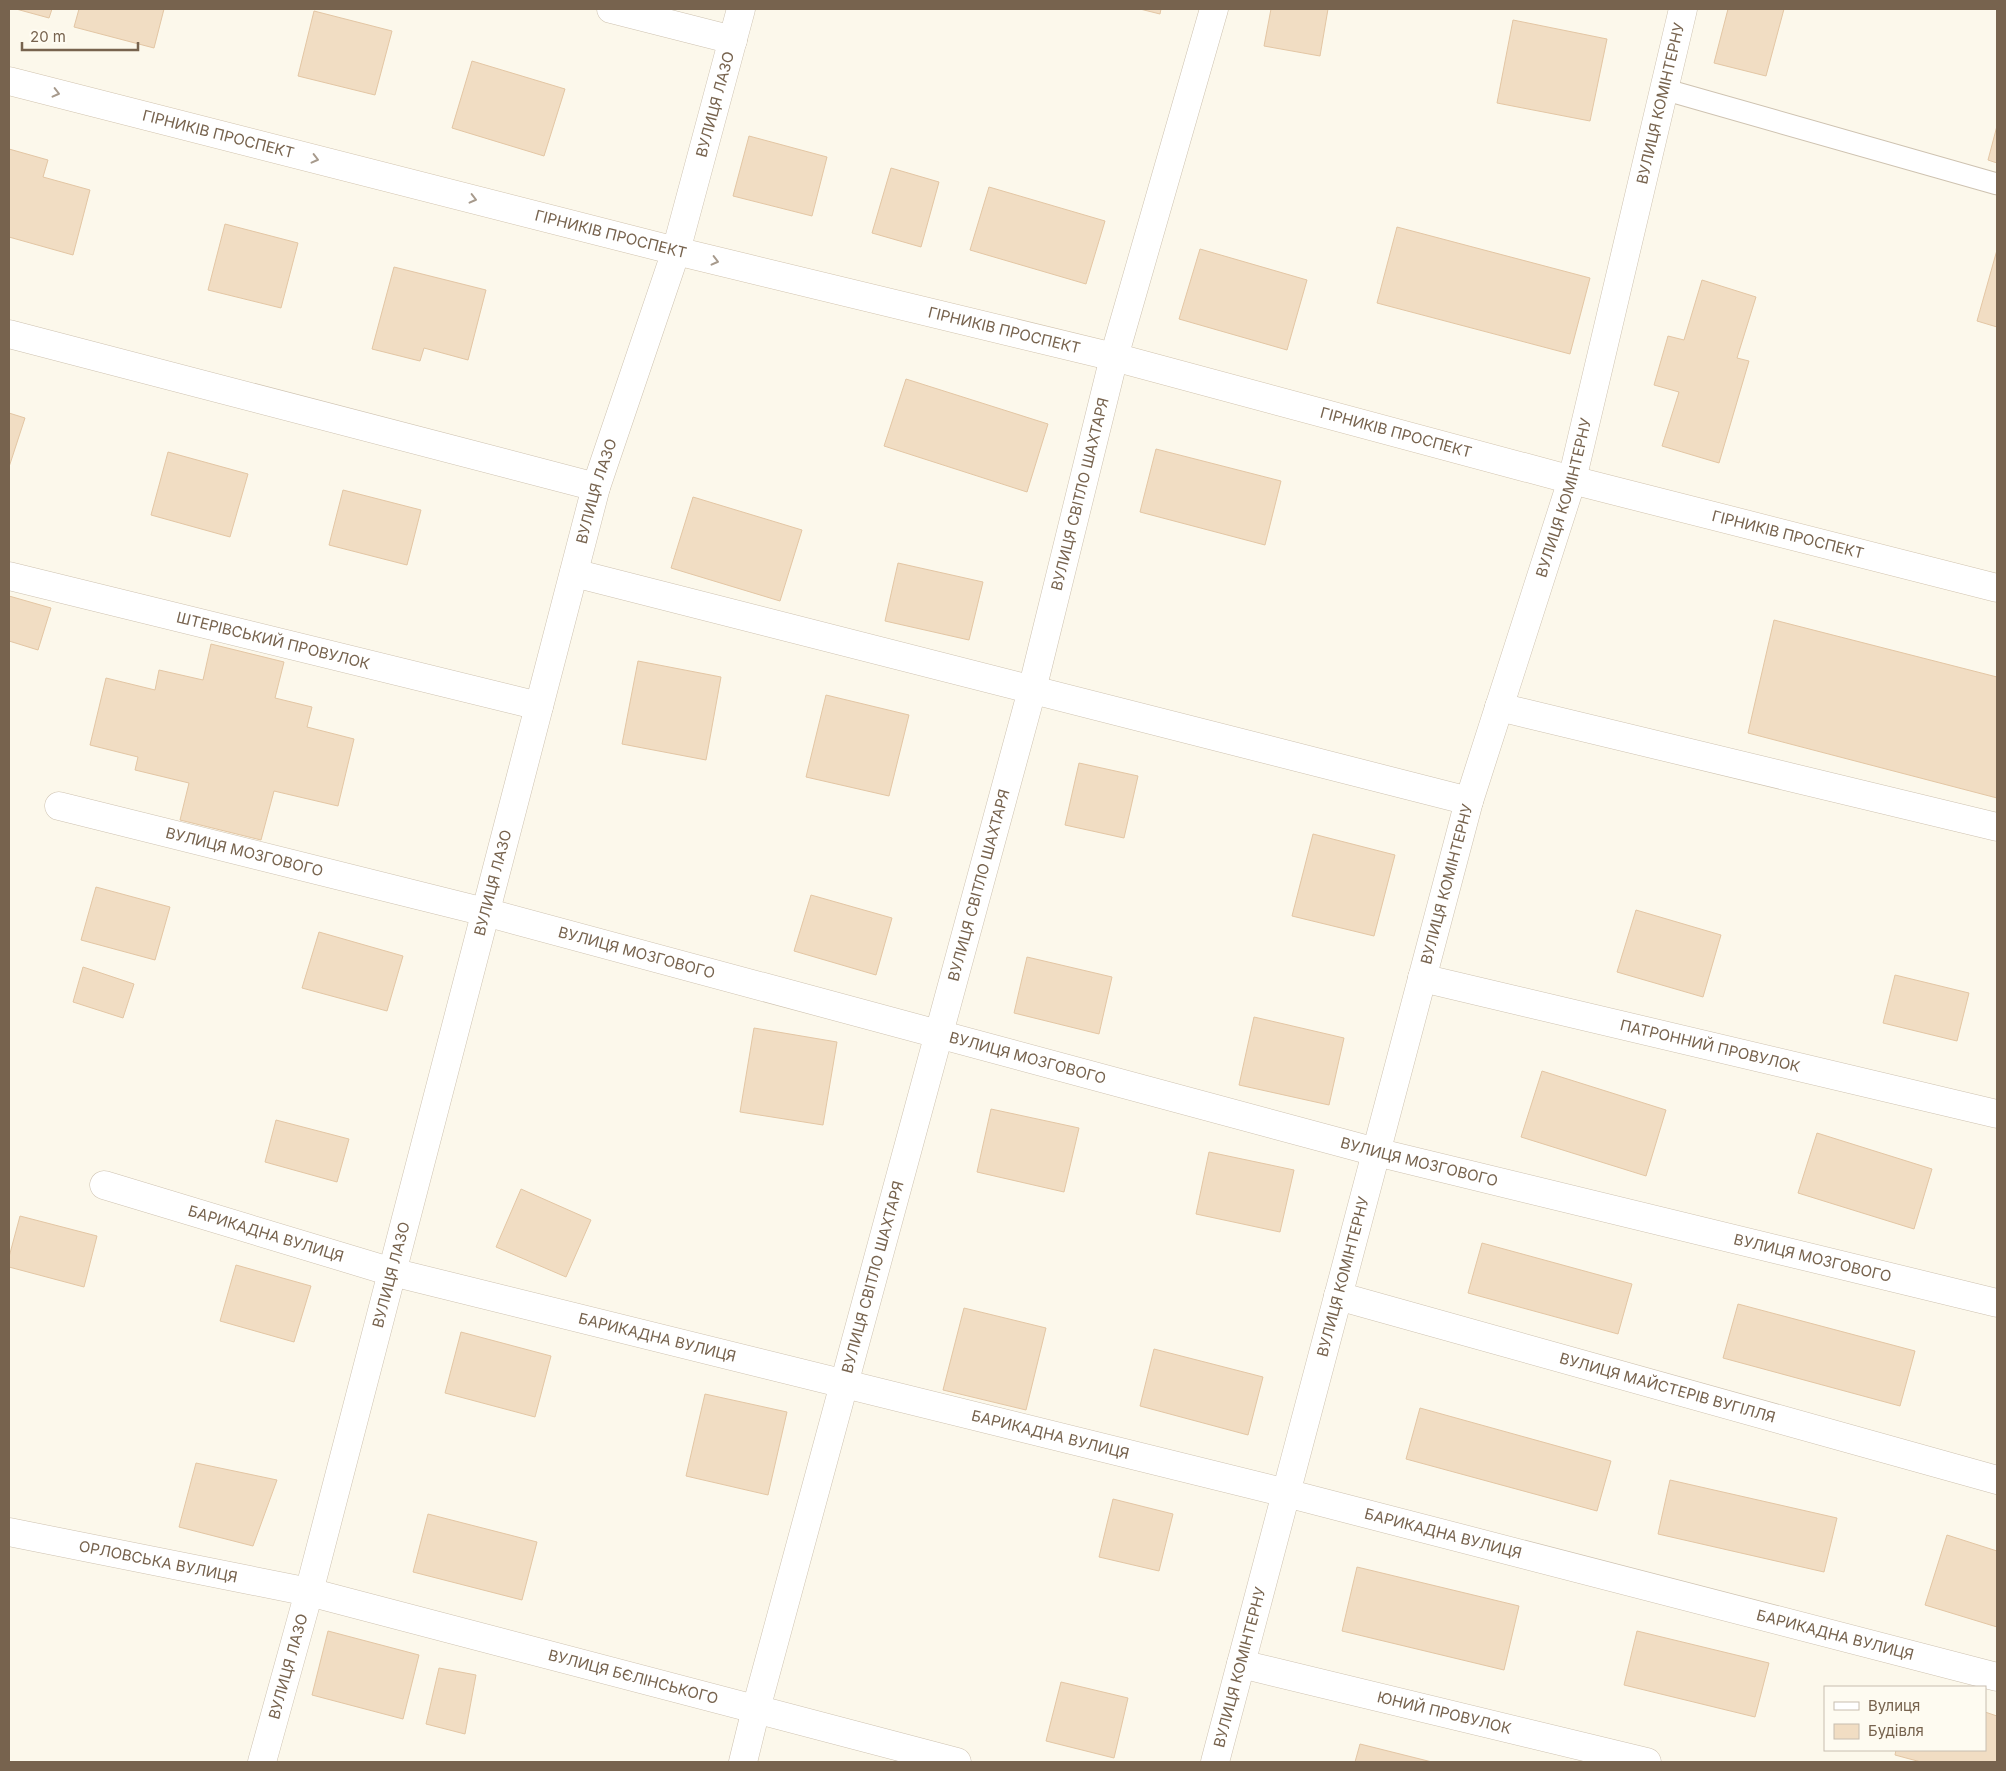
<svg xmlns="http://www.w3.org/2000/svg" width="2006" height="1771" viewBox="0 0 2006 1771" font-family="Inter,sans-serif">
	<style>
		.building { fill: #f1ddc3; stroke: #e3c6a4 }
		.lines { fill: none; stroke-linecap: round; stroke-linejoin: round }
		.service-casing { stroke: #cec2b0; stroke-width: 23 }
		.minor-casing { stroke: #cec2b0; stroke-width: 29 }
		.secondary-casing { stroke: #d1c3ae; stroke-width: 29 }
		.service { stroke: #fff; stroke-width: 21 }
		.minor { stroke: #fff; stroke-width: 28 }
		.secondary { stroke: #fff; stroke-width: 28 }
		.oneway { stroke: #a79a8c }
		.labels { text-anchor: middle; stroke-width: 4.5; stroke-linejoin: round; paint-order: stroke }
		.street-label { font-size: 15px; fill: #77634e; stroke: #fefbf1 }
	</style>
	<rect width="100%" height="100%" fill="#fcf8eb"/>
	<g class="building">
		<polygon points="16,9 52,9 49,18"/>
		<polygon points="79,9 164,9 154,48 74,27"/>
		<polygon points="1140,9 1161,9 1160,14"/>
		<polygon points="1271,9 1328,9 1320,56 1264,46"/>
		<polygon points="1728,9 1784,9 1766,76 1714,63"/>
		<polygon points="314,11 392,31 375,95 298,76"/>
		<polygon points="1513,20 1607,39 1590,121 1497,103"/>
		<polygon points="472,61 565,89 544,156 452,128"/>
		<polygon points="1997,126 1997,163 1988,160"/>
		<polygon points="749,136 827,157 812,216 733,196"/>
		<polygon points="9,149 48,160 43,177 90,190 73,255 9,237"/>
		<polygon points="891,168 939,182 921,247 872,233"/>
		<polygon points="989,187 1105,221 1086,284 970,250"/>
		<polygon points="225,224 298,243 281,308 208,290"/>
		<polygon points="1397,227 1590,278 1570,354 1377,303"/>
		<polygon points="1200,249 1307,280 1287,350 1179,319"/>
		<polygon points="1997,250 1997,327 1977,321"/>
		<polygon points="394,267 486,290 468,360 424,348 420,361 372,349"/>
		<polygon points="1702,280 1756,297 1737,358 1749,361 1719,463 1662,446 1679,392 1654,385 1668,336 1684,340"/>
		<polygon points="906,379 1048,424 1027,492 884,446"/>
		<polygon points="9,413 25,418 9,467"/>
		<polygon points="1156,449 1281,481 1265,545 1140,512"/>
		<polygon points="168,452 248,474 230,537 151,515"/>
		<polygon points="343,490 421,510 407,565 329,545"/>
		<polygon points="693,497 802,530 780,601 671,568"/>
		<polygon points="898,563 983,582 969,640 885,621"/>
		<polygon points="9,596 51,608 38,650 9,641"/>
		<polygon points="1774,620 1997,677 1997,798 1748,733"/>
		<polygon points="211,644 284,662 275,698 312,707 307,727 354,739 338,806 274,791 261,840 180,820 189,783 135,770 138,757 90,745 106,678 155,690 159,670 203,680"/>
		<polygon points="638,661 721,677 706,760 622,744"/>
		<polygon points="826,695 909,715 889,796 806,777"/>
		<polygon points="1079,763 1138,776 1124,838 1065,825"/>
		<polygon points="1313,834 1395,855 1374,936 1292,916"/>
		<polygon points="96,887 170,907 155,960 81,940"/>
		<polygon points="811,895 892,918 876,975 794,951"/>
		<polygon points="1636,910 1721,935 1703,997 1617,972"/>
		<polygon points="319,932 403,956 387,1011 302,988"/>
		<polygon points="1027,957 1112,977 1099,1034 1014,1013"/>
		<polygon points="83,967 134,984 123,1018 73,1002"/>
		<polygon points="1895,975 1969,993 1957,1041 1883,1023"/>
		<polygon points="1254,1017 1344,1038 1329,1105 1239,1085"/>
		<polygon points="754,1028 837,1042 823,1125 740,1112"/>
		<polygon points="1542,1071 1666,1110 1646,1176 1521,1137"/>
		<polygon points="991,1109 1079,1128 1064,1192 977,1172"/>
		<polygon points="276,1120 349,1139 337,1182 265,1162"/>
		<polygon points="1817,1133 1932,1169 1914,1229 1798,1193"/>
		<polygon points="1209,1152 1294,1170 1280,1232 1196,1214"/>
		<polygon points="521,1189 591,1220 566,1277 496,1247"/>
		<polygon points="20,1216 97,1236 84,1287 9,1267 9,1257"/>
		<polygon points="1482,1243 1632,1284 1618,1334 1468,1293"/>
		<polygon points="236,1265 311,1286 294,1342 220,1321"/>
		<polygon points="1738,1304 1915,1351 1900,1406 1723,1358"/>
		<polygon points="964,1308 1046,1328 1026,1410 943,1390"/>
		<polygon points="461,1332 551,1356 535,1417 445,1393"/>
		<polygon points="1154,1349 1263,1377 1248,1435 1140,1406"/>
		<polygon points="705,1394 787,1412 768,1495 686,1476"/>
		<polygon points="1420,1408 1611,1461 1597,1511 1406,1459"/>
		<polygon points="196,1463 277,1480 253,1546 179,1527"/>
		<polygon points="1670,1480 1837,1518 1824,1572 1658,1534"/>
		<polygon points="1113,1499 1173,1514 1159,1571 1099,1557"/>
		<polygon points="428,1514 537,1542 522,1600 413,1572"/>
		<polygon points="1947,1535 1997,1551 1997,1627 1925,1605"/>
		<polygon points="1357,1567 1519,1606 1504,1670 1342,1631"/>
		<polygon points="328,1631 419,1655 403,1719 312,1695"/>
		<polygon points="1637,1631 1769,1663 1755,1717 1624,1685"/>
		<polygon points="439,1668 476,1675 465,1734 426,1724"/>
		<polygon points="1061,1682 1128,1698 1114,1758 1046,1741"/>
		<polygon points="1985,1712 1997,1716 1997,1762 1921,1762 1895,1755 1896,1750 1985,1750"/>
		<polygon points="1360,1744 1432,1762 1355,1762"/>
	</g>
	<g class="lines">
		<defs>
			<polyline id="service" points="1663,89 1997,184"/>
			<g id="minor">
				<polyline points="611,9 733,40"/>
				<polyline points="9,334 596,487"/>
				<polyline points="574,573 1469,801"/>
				<path id="s1" d="M9 576 539 706"/>
				<polyline points="1499,707 1997,827"/>
				<path id="s2" d="M59 806 485 912 1376 1152 1997 1303"/>
				<path id="s3" d="M1422 978 1997 1114"/>
				<path id="s4" d="M104 1185 392 1272 1286 1493 1997 1677"/>
				<path id="s5" d="M1338 1296 1997 1480"/>
				<path id="s6" d="M9 1532 309 1592 957 1762"/>
				<path id="s7" d="M1241 1664 1647 1762"/>
				<path id="s8" d="M262 1762 309 1592 596 487 676 251 741 9"/>
				<path id="s9" d="M743 1762 756 1709 1032 690 1114 357 1214 9"/>
				<path id="s10" d="M1215 1762 1469 801 1572 480 1683 9"/>
			</g>
			<g id="secondary">
				<path id="s11" d="M9 81 676 251 1114 357 1572 480 1997 588"/>
			</g>
		</defs>
		<use href="#service" class="service-casing"/>
		<use href="#minor" class="minor-casing"/>
		<use href="#secondary" class="secondary-casing"/>
		<use href="#service" class="service"/>
		<use href="#minor" class="minor"/>
		<use href="#secondary" class="secondary"/>
	</g>
	<defs><path id="oneway-chevron" d="M-2-3.5L2.5 0L-2 3.5" fill="none" stroke-width="1.6" stroke-linecap="round" stroke-linejoin="round" transform="scale(1.25)"/></defs>
	<g class="oneway">
		<use href="#oneway-chevron" transform="translate(56 93) rotate(14)"/>
		<use href="#oneway-chevron" transform="translate(315 159) rotate(14)"/>
		<use href="#oneway-chevron" transform="translate(473 199) rotate(14)"/>
		<use href="#oneway-chevron" transform="translate(715 261) rotate(14)"/>
	</g>
	<g class="labels">
		<g class="street-label">
			<text dy="5" stroke="none"><textPath href="#s10" startOffset="1718">ВУЛИЦЯ КОМІНТЕРНУ</textPath></text>
			<text dy="5" stroke="none"><textPath href="#s8" startOffset="1719">ВУЛИЦЯ ЛАЗО</textPath></text>
			<text dy="5" stroke="none"><textPath href="#s11" startOffset="216">ГІРНИКІВ ПРОСПЕКТ</textPath></text>
			<text dy="5" stroke="none"><textPath href="#s11" startOffset="621">ГІРНИКІВ ПРОСПЕКТ</textPath></text>
			<text dy="5" stroke="none"><textPath href="#s11" startOffset="1026">ГІРНИКІВ ПРОСПЕКТ</textPath></text>
			<text dy="5" stroke="none"><textPath href="#s11" startOffset="1431">ГІРНИКІВ ПРОСПЕКТ</textPath></text>
			<text dy="5" stroke="none"><textPath href="#s8" startOffset="1314">ВУЛИЦЯ ЛАЗО</textPath></text>
			<text dy="5" stroke="none"><textPath href="#s9" startOffset="1312">ВУЛИЦЯ СВІТЛО ШАХТАРЯ</textPath></text>
			<text dy="5" stroke="none"><textPath href="#s10" startOffset="1312">ВУЛИЦЯ КОМІНТЕРНУ</textPath></text>
			<text dy="5" stroke="none"><textPath href="#s11" startOffset="1836">ГІРНИКІВ ПРОСПЕКТ</textPath></text>
			<text dy="5" stroke="none"><textPath href="#s1" startOffset="272">ШТЕРІВСЬКИЙ ПРОВУЛОК</textPath></text>
			<text dy="5" stroke="none"><textPath href="#s2" startOffset="191">ВУЛИЦЯ МОЗГОВОГО</textPath></text>
			<text dy="5" stroke="none"><textPath href="#s8" startOffset="909">ВУЛИЦЯ ЛАЗО</textPath></text>
			<text dy="5" stroke="none"><textPath href="#s9" startOffset="908">ВУЛИЦЯ СВІТЛО ШАХТАРЯ</textPath></text>
			<text dy="5" stroke="none"><textPath href="#s10" startOffset="908">ВУЛИЦЯ КОМІНТЕРНУ</textPath></text>
			<text dy="5" stroke="none"><textPath href="#s2" startOffset="596">ВУЛИЦЯ МОЗГОВОГО</textPath></text>
			<text dy="5" stroke="none"><textPath href="#s3" startOffset="296">ПАТРОННИЙ ПРОВУЛОК</textPath></text>
			<text dy="5" stroke="none"><textPath href="#s2" startOffset="1001">ВУЛИЦЯ МОЗГОВОГО</textPath></text>
			<text dy="5" stroke="none"><textPath href="#s2" startOffset="1406">ВУЛИЦЯ МОЗГОВОГО</textPath></text>
			<text dy="5" stroke="none"><textPath href="#s4" startOffset="169">БАРИКАДНА ВУЛИЦЯ</textPath></text>
			<text dy="5" stroke="none"><textPath href="#s2" startOffset="1811">ВУЛИЦЯ МОЗГОВОГО</textPath></text>
			<text dy="5" stroke="none"><textPath href="#s8" startOffset="504">ВУЛИЦЯ ЛАЗО</textPath></text>
			<text dy="5" stroke="none"><textPath href="#s9" startOffset="502">ВУЛИЦЯ СВІТЛО ШАХТАРЯ</textPath></text>
			<text dy="5" stroke="none"><textPath href="#s10" startOffset="502">ВУЛИЦЯ КОМІНТЕРНУ</textPath></text>
			<text dy="5" stroke="none"><textPath href="#s4" startOffset="574">БАРИКАДНА ВУЛИЦЯ</textPath></text>
			<text dy="5" stroke="none"><textPath href="#s5" startOffset="342">ВУЛИЦЯ МАЙСТЕРІВ ВУГІЛЛЯ</textPath></text>
			<text dy="5" stroke="none"><textPath href="#s4" startOffset="979">БАРИКАДНА ВУЛИЦЯ</textPath></text>
			<text dy="5" stroke="none"><textPath href="#s4" startOffset="1384">БАРИКАДНА ВУЛИЦЯ</textPath></text>
			<text dy="5" stroke="none"><textPath href="#s6" startOffset="152">ОРЛОВСЬКА ВУЛИЦЯ</textPath></text>
			<text dy="5" stroke="none"><textPath href="#s4" startOffset="1789">БАРИКАДНА ВУЛИЦЯ</textPath></text>
			<text dy="5" stroke="none"><textPath href="#s8" startOffset="99">ВУЛИЦЯ ЛАЗО</textPath></text>
			<text dy="5" stroke="none"><textPath href="#s10" startOffset="98">ВУЛИЦЯ КОМІНТЕРНУ</textPath></text>
			<text dy="5" stroke="none"><textPath href="#s6" startOffset="641">ВУЛИЦЯ БЄЛІНСЬКОГО</textPath></text>
			<text dy="5" stroke="none"><textPath href="#s7" startOffset="209">ЮНИЙ ПРОВУЛОК</textPath></text>
		</g>
	</g>
	<rect width="2006" height="1771" fill="none" stroke="#77634e" stroke-width="20"/>
	<rect x="1824" y="1686" width="162" height="65" fill="#fefbf1" stroke="#c8beb0"/>
	<rect x="1834" y="1702" width="25" height="8" fill="#ffffff" stroke="#c8beb0"/>
	<text x="1868" y="1711" font-size="15" fill="#77634e">Вулиця</text>
	<rect x="1834" y="1724" width="25" height="15" fill="#f1ddc3" stroke="#c8beb0"/>
	<text x="1868" y="1736" font-size="15" fill="#77634e">Будівля</text>
	<path d="M22 42v8h116v-8" fill="none" stroke="#77634e" stroke-width="2.5"/>
	<text x="30" y="42" font-size="15" fill="#77634e" stroke="#fefbf1" stroke-width="4" paint-order="stroke">20 m</text>
</svg>
